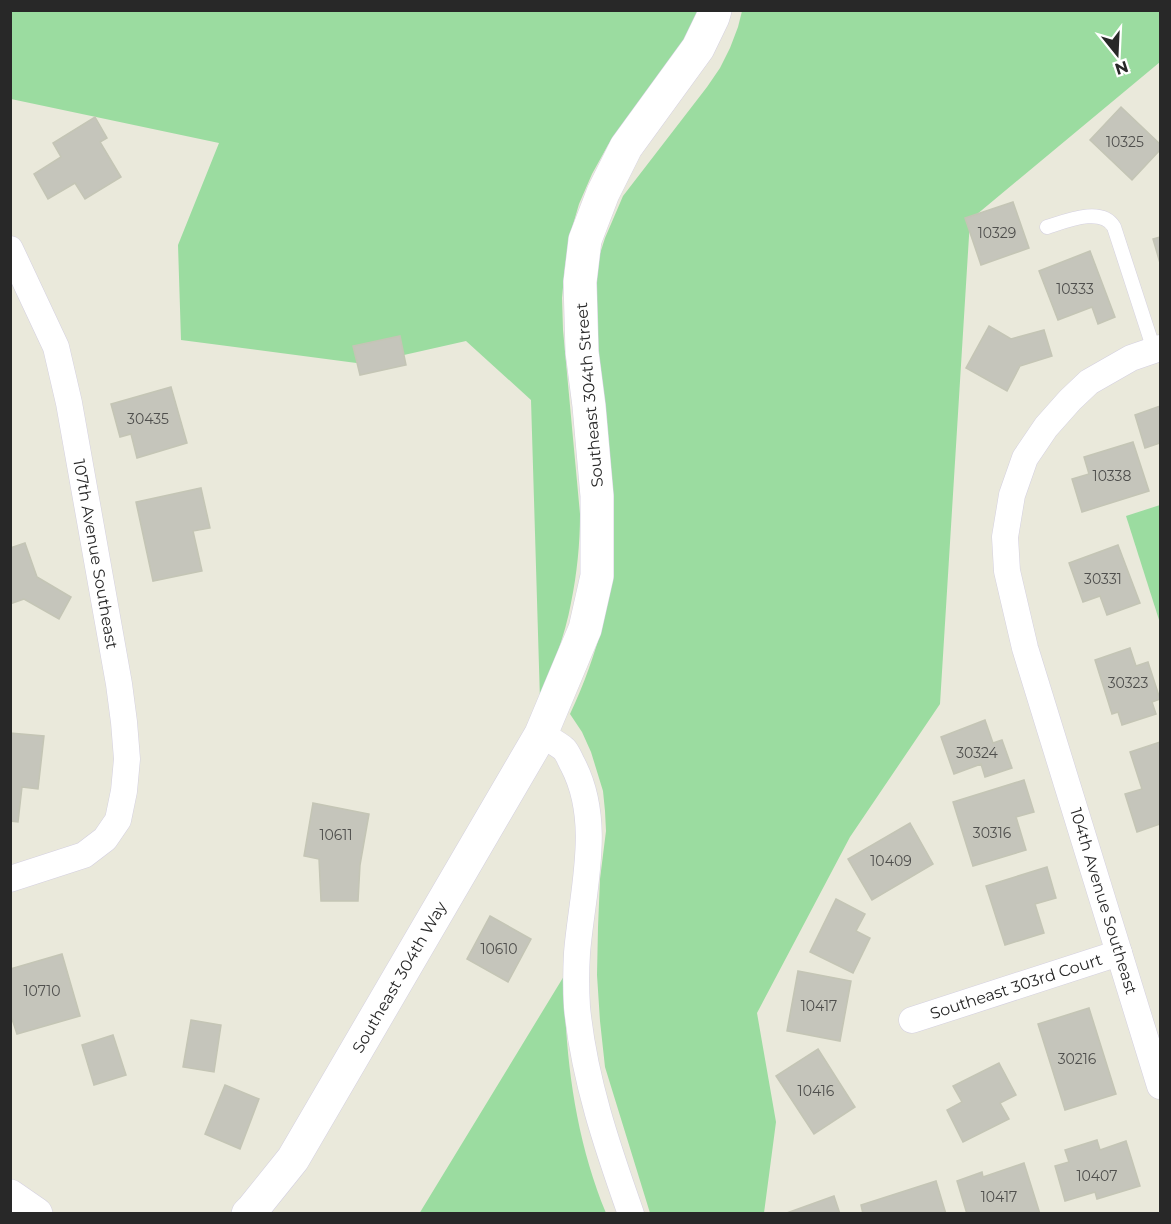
<svg xmlns="http://www.w3.org/2000/svg" width="1171" height="1224" viewBox="0 0 1171 1224" font-family="Montserrat,sans-serif">
	<style>
		.green { fill: #9bdca0 }
		.building { fill: #c5c5bb; stroke: #c4c5b5; stroke-width: 1.5 }
		.lines { fill: none; stroke-linecap: round; stroke-linejoin: round }
		.lane-casing { stroke: #d4d0e0; stroke-width: 15 }
		.street-casing { stroke: #d4d0e0; stroke-width: 27 }
		.secondary-casing { stroke: #d4d0e0; stroke-width: 34 }
		.lane { stroke: #fff; stroke-width: 14 }
		.street { stroke: #fff; stroke-width: 26 }
		.secondary { stroke: #fff; stroke-width: 33 }
		.labels { text-anchor: middle; stroke-width: 4.5; stroke-linejoin: round; paint-order: stroke }
		.number-label { font-size: 14px; fill: #4f4f4d }
		.street-label { font-size: 16px; fill: #282828; stroke: #fff }
	</style>
	<rect width="100%" height="100%" fill="#eae9db"/>
	<g class="green">
		<path d="M10 11H700L666 74 627 118 608 145 592 174 579 204 570 235 565 266 562 298 563 330 580 514C580 544 577 573 571 603 565 636 552 668 540 700L531 400 466 341 364 364 181 340 178 245 219 143 11 99Z"/>
		<path d="M742 11H1160V62L970 220 940 704 850 837 757 1013 776 1122 764 1213H650L605 1067 600 1021 597 975 598 927 600 879 606 831 605 811 603 791 591 752 582 732 570 714C584 684 595 654 603 622L592 339 598 260 605 238 623 196 707 87 720 68 730 48 738 27Z"/>
		<polygon points="1160,505 1160,623 1126,516"/>
		<path d="M564 976C565 1057 575 1138 606 1213L419 1214Z"/>
	</g>
	<g class="building">
		<polygon points="1121,107 1160,144 1160,150 1132,180 1090,140"/>
		<polygon points="95,117 107,138 100,142 121,177 85,199 75,183 48,199 34,174 61,157 53,143"/>
		<polygon points="1013,202 1029,248 981,265 965,218"/>
		<polygon points="1160,237 1160,263 1153,239"/>
		<polygon points="1090,251 1115,317 1098,324 1092,307 1058,320 1039,271"/>
		<polygon points="989,326 1011,339 1044,330 1052,356 1020,366 1007,391 966,368"/>
		<polygon points="400,336 406,365 360,375 353,346"/>
		<polygon points="171,387 187,443 137,458 131,434 120,437 111,404"/>
		<polygon points="1160,406 1160,443 1145,448 1135,415"/>
		<polygon points="1133,442 1149,491 1082,512 1072,479 1089,474 1084,457"/>
		<polygon points="201,488 210,528 193,531 202,571 153,581 136,502"/>
		<polygon points="25,543 37,577 71,597 59,619 24,599 10,604 10,548"/>
		<polygon points="1118,545 1140,603 1107,615 1100,596 1083,602 1069,563"/>
		<polygon points="1130,648 1136,666 1148,662 1160,699 1152,702 1156,714 1122,725 1118,712 1112,714 1095,660"/>
		<polygon points="985,720 993,743 1002,740 1012,768 985,777 981,764 954,774 941,737"/>
		<polygon points="10,733 44,736 38,789 22,787 18,822 10,821"/>
		<polygon points="1160,742 1160,824 1137,832 1125,794 1142,789 1130,752"/>
		<polygon points="1024,780 1034,812 1016,817 1026,850 973,866 953,802"/>
		<polygon points="313,803 369,814 360,865 358,901 321,901 319,859 304,856"/>
		<polygon points="910,823 933,864 872,900 848,859"/>
		<polygon points="1047,867 1056,898 1035,904 1044,933 1005,945 986,886"/>
		<polygon points="836,899 865,914 856,931 870,938 853,973 810,952"/>
		<polygon points="490,916 531,939 508,982 467,959"/>
		<polygon points="62,954 80,1016 17,1034 10,1013 10,969"/>
		<polygon points="798,971 851,981 840,1041 787,1031"/>
		<polygon points="1089,1008 1116,1094 1065,1110 1038,1024"/>
		<polygon points="191,1020 221,1025 214,1072 183,1067"/>
		<polygon points="113,1035 126,1075 94,1085 82,1045"/>
		<polygon points="818,1049 855,1107 814,1134 776,1076"/>
		<polygon points="999,1063 1016,1095 1000,1103 1009,1119 963,1142 947,1110 962,1102 953,1086"/>
		<polygon points="225,1085 259,1099 240,1149 205,1134"/>
		<polygon points="1097,1140 1100,1150 1126,1141 1140,1186 1097,1199 1095,1192 1065,1201 1055,1166 1069,1162 1065,1150"/>
		<polygon points="1024,1163 1040,1214 967,1214 957,1181 982,1172 983,1177"/>
		<polygon points="936,1181 946,1214 863,1214 861,1205"/>
		<polygon points="834,1196 840,1214 784,1214"/>
	</g>
	<g class="lines">
		<defs>
			<path id="lane" d="M1047 227C1066 221 1102 206 1114 227L1154 350"/>
			<g id="street">
				<polyline points="10,249 56,347 69,403 119,684 124,722 127,759 124,791 118,820 105,839 84,855 10,879"/>
				<polyline points="1160,348 1131,358 1089,382 1070,400 1046,427 1025,458 1012,495 1005,537 1007,571 1025,648 1160,1086"/>
				<path d="M541 734C548 739 557 743 564 749 568 753 570 760 573 765 603 823 582 891 577 953 576 970 576 990 577 1007 584 1079 607 1146 631 1214"/>
				<polyline points="912,1020 1119,953"/>
			</g>
			<g id="secondary">
				<polyline points="10,1196 36,1214"/>
				<polyline points="248,1214 252,1210 293,1159 541,734 585,629 597,576 597,496 589,406 582,352 580,282 585,240 603,193 626,147 698,48 713,17 715,10"/>
			</g>
		</defs>
		<use href="#lane" class="lane-casing"/>
		<use href="#street" class="street-casing"/>
		<use href="#secondary" class="secondary-casing"/>
		<use href="#lane" class="lane"/>
		<use href="#street" class="street"/>
		<use href="#secondary" class="secondary"/>
	</g>
	<g class="labels">
		<g class="number-label">
			<text x="1125" y="147">10325</text>
			<text x="997" y="238">10329</text>
			<text x="1075" y="294">10333</text>
			<text x="148" y="424">30435</text>
			<text x="1112" y="481">10338</text>
			<text x="1103" y="584">30331</text>
			<text x="1128" y="688">30323</text>
			<text x="977" y="758">30324</text>
			<text x="992" y="838">30316</text>
			<text x="336" y="840">10611</text>
			<text x="891" y="866">10409</text>
			<text x="499" y="954">10610</text>
			<text x="42" y="996">10710</text>
			<text x="819" y="1011">10417</text>
			<text x="1077" y="1064">30216</text>
			<text x="816" y="1096">10416</text>
			<text x="1097" y="1181">10407</text>
			<text x="999" y="1202">10417</text>
		</g>
		<g class="street-label">
			<text transform="translate(589 395) rotate(-95)" y="6">Southeast 304th Street</text>
			<text transform="translate(96 554) rotate(80)" y="6">107th Avenue Southeast</text>
			<text transform="translate(1104 901) rotate(73)" y="6">104th Avenue Southeast</text>
			<text transform="translate(399 977) rotate(-60)" y="6">Southeast 304th Way</text>
			<text transform="translate(1016 986) rotate(-18)" y="6">Southeast 303rd Court</text>
		</g>
	</g>
	<rect width="1171" height="1224" fill="none" stroke="#282828" stroke-width="24"/>
	<g transform="translate(1117 54) rotate(162)" stroke="#ffffff" stroke-width="4.5" paint-order="stroke">
	<path d="M0-4.5L10 22L0 15L-10 22Z" fill="#282828"/>
	<text y="-9" font-size="16" font-weight="bold" text-anchor="middle" fill="#282828">N</text>
	</g>
</svg>
